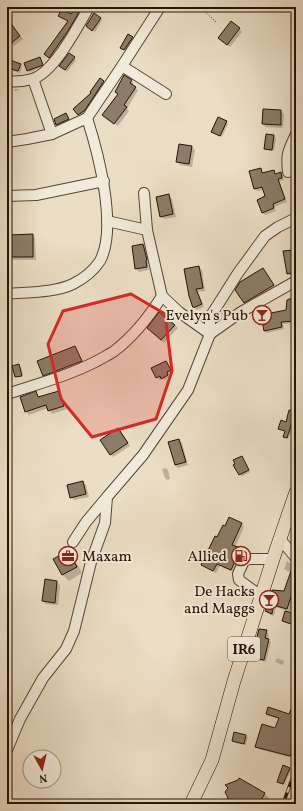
<svg xmlns="http://www.w3.org/2000/svg" width="303" height="811" viewBox="0 0 303 811" font-family="Vollkorn,serif">
	<style>
		.shadow { fill: #0003 }
		.building { fill: #8c7c69; stroke: #251204 }
		.lines { fill: none; stroke-linecap: round; stroke-linejoin: round }
		.minor-casing { stroke: #564534; stroke-width: 12 }
		.major-casing { stroke: #251204; stroke-width: 14 }
		.path { stroke: #251204; stroke-width: 1; stroke-dasharray: 1 2; stroke-linecap: butt }
		.minor { stroke: #f2eada; stroke-width: 10 }
		.major { stroke: #ebdec6; stroke-width: 13 }
		.rail-casing { stroke: #251204; stroke-width: 3.5 }
		.rail { stroke: #f2eada; stroke-width: 2; stroke-dasharray: 6; stroke-linecap: butt }
		.marked { fill: #d62828; fill-opacity: 0.2; stroke: #d62828; stroke-width: 3; stroke-linejoin: round }
		.labels { text-anchor: middle; stroke-width: 4; stroke-linejoin: round; paint-order: stroke }
		.shield { fill: #f2eada; stroke: #625344; stroke-width: 1 }
		.shield-label { font-size: 14px; font-weight: bold; fill: #251204 }
		.poi-label { font-size: 15px; fill: #251204; stroke: #f2eada; text-anchor: end }
	</style>
	<rect width="100%" height="100%" fill="#ebdec6"/>
	<filter id="stains"><feTurbulence type="fractalNoise" baseFrequency=".005" numOctaves="4"/><feColorMatrix values="0 0 0 0 .2 0 0 0 0 .09 0 0 0 0 .02 0 0 0 .5 -.17"/></filter>
	<radialGradient id="worn" r=".72"><stop offset=".6" stop-color="#630" stop-opacity="0"/><stop offset="1" stop-color="#630" stop-opacity=".3"/></radialGradient>
	<g class="shadow">
		<polygon points="77,7 84,7 69,33 51,59 47,56 69,22 61,17 72,16"/>
		<polygon points="100,18 102,20 95,32 89,28"/>
		<polygon points="7,19 23,39 14,46 7,38"/>
		<polygon points="239,29 242,32 230,47 222,41"/>
		<polygon points="132,38 134,40 127,51 123,49"/>
		<polygon points="40,58 44,66 30,72 26,63"/>
		<polygon points="74,58 76,60 67,72 62,68"/>
		<polygon points="7,60 20,65 22,67 20,73 7,68"/>
		<polygon points="131,81 134,83 132,86 138,90 127,109 129,111 118,126 106,118"/>
		<polygon points="104,82 105,83 86,112 81,116 75,109"/>
		<polygon points="14,89 18,89 19,90 15,91"/>
		<polygon points="264,110 281,111 284,114 283,128 266,127 263,124"/>
		<polygon points="67,116 70,121 59,126 57,125"/>
		<polygon points="226,122 228,124 222,137 212,132"/>
		<polygon points="274,136 276,138 274,151 267,150 265,148"/>
		<polygon points="192,147 195,150 192,167 180,165 177,161"/>
		<polygon points="261,169 264,174 273,171 276,174 280,173 283,176 284,180 279,181 287,202 274,207 276,211 265,215 263,213 267,197 264,190 257,191 255,189"/>
		<polygon points="169,196 172,199 176,217 164,219 161,216"/>
		<polygon points="32,235 35,238 36,260 13,260 10,257 10,255 7,255 7,236"/>
		<polygon points="143,245 146,248 150,263 148,264 149,270 139,272 136,269"/>
		<polygon points="292,251 295,254 296,259 296,276 291,276 288,273"/>
		<polygon points="199,267 202,270 205,291 198,292 204,307 197,310 194,307 185,270"/>
		<polygon points="263,269 277,289 249,306 244,302"/>
		<polygon points="296,300 296,323 283,324 284,329 267,333 264,330 287,311"/>
		<polygon points="226,307 229,315 223,317 221,314"/>
		<polygon points="175,325 178,328 164,343 148,328"/>
		<polygon points="74,347 77,350 84,364 46,378 43,375"/>
		<polygon points="166,362 172,372 168,374 169,377 164,380 162,378 159,380 153,369"/>
		<polygon points="19,365 21,367 23,374 16,376"/>
		<polygon points="296,365 296,384 290,380 293,372 295,373"/>
		<polygon points="59,392 62,395 67,409 52,414 48,408 29,415 26,411 36,393 40,398"/>
		<polygon points="296,412 296,421 288,439 286,438 285,437 285,432 279,429 287,424"/>
		<polygon points="121,432 130,446 113,457 110,454"/>
		<polygon points="179,440 182,443 188,465 178,468 175,465"/>
		<polygon points="242,457 250,472 242,476 240,474"/>
		<polygon points="166,468 168,470 170,479 167,480 165,478 162,469"/>
		<polygon points="83,482 86,485 89,497 74,500 71,497"/>
		<polygon points="229,518 242,524 244,527 235,547 243,552 233,572 220,566 216,573 202,565 225,527"/>
		<polygon points="61,556 67,562 72,559 78,565 82,573 69,581 63,575 54,560"/>
		<polygon points="287,561 294,566 290,572 296,574 296,600 294,600 290,612 276,607 274,616 269,614 266,611 285,592 291,573 284,569"/>
		<polygon points="46,580 57,582 60,585 58,605 46,604 43,601"/>
		<polygon points="286,612 296,615 295,626 283,621"/>
		<polygon points="266,631 269,634 268,640 271,642 266,662 256,660 253,657"/>
		<polygon points="277,658 284,661 283,665 275,662"/>
		<polygon points="296,697 296,748 293,758 258,749 256,746 276,730 279,719 269,716 267,714 290,715"/>
		<polygon points="246,736 248,737 246,745 235,743 233,741"/>
		<polygon points="289,769 291,770 284,785 279,783 278,782"/>
		<polygon points="239,780 265,794 269,798 265,804 232,804 228,800"/>
		<polygon points="296,788 296,804 291,804 295,797 293,796"/>
	</g>
	<g class="building">
		<polygon points="76,7 82,7 68,31 49,58 44,54 68,21 58,16 62,9 71,14"/>
		<polygon points="94,13 101,18 92,31 86,26"/>
		<polygon points="7,18 20,36 10,44 7,40"/>
		<polygon points="231,21 240,28 227,45 218,38"/>
		<polygon points="128,34 133,37 124,50 120,48"/>
		<polygon points="69,53 75,57 65,70 59,66"/>
		<polygon points="40,57 43,65 27,71 24,63"/>
		<polygon points="7,59 21,64 18,71 7,68"/>
		<polygon points="124,75 132,80 130,83 136,87 124,105 127,107 114,124 102,115 118,94 115,92"/>
		<polygon points="100,78 104,81 85,110 78,115 73,109 91,93 90,92"/>
		<polygon points="263,109 281,110 281,125 262,124"/>
		<polygon points="66,113 69,119 56,125 54,119"/>
		<polygon points="218,117 227,121 220,136 211,132"/>
		<polygon points="266,134 274,135 272,150 264,149"/>
		<polygon points="179,144 192,146 189,164 176,162"/>
		<polygon points="261,168 262,173 274,170 275,174 281,172 282,178 278,179 285,199 273,204 274,208 262,213 257,200 265,196 262,187 254,189 249,171"/>
		<polygon points="169,194 173,214 160,217 156,197"/>
		<polygon points="33,234 33,257 9,257 9,235"/>
		<polygon points="143,244 147,260 146,261 147,267 135,269 132,246"/>
		<polygon points="293,250 296,272 287,274 283,251"/>
		<polygon points="199,266 203,288 196,289 202,304 193,308 189,296 184,269"/>
		<polygon points="263,268 274,285 244,303 235,290 240,282"/>
		<polygon points="289,299 296,299 296,321 281,322 282,327 264,331 261,315 286,310 287,300"/>
		<polygon points="159,312 175,325 161,340 147,328"/>
		<polygon points="75,346 82,361 43,376 37,361"/>
		<polygon points="166,361 171,370 167,372 168,375 161,379 160,376 156,378 151,368"/>
		<polygon points="19,364 22,376 15,377 12,366"/>
		<polygon points="36,391 38,397 59,391 64,406 48,411 46,405 25,412 20,397"/>
		<polygon points="289,410 296,411 296,416 295,419 293,419 287,438 283,437 285,431 278,429 281,420 286,422"/>
		<polygon points="118,428 128,443 110,455 100,440"/>
		<polygon points="179,439 186,462 175,465 168,442"/>
		<polygon points="242,456 249,470 239,475 233,465 235,464 233,460"/>
		<polygon points="83,481 86,494 70,498 67,485"/>
		<polygon points="229,517 242,523 232,545 241,548 231,570 217,564 213,571 201,565 215,536 217,537 223,525 225,526"/>
		<polygon points="61,555 65,562 72,558 77,567 62,575 53,559"/>
		<polygon points="291,571 296,573 296,592 294,598 291,597 287,609 273,605 272,614 265,611 272,590 284,591"/>
		<polygon points="45,579 57,581 55,603 42,601"/>
		<polygon points="285,611 296,614 294,625 282,621"/>
		<polygon points="259,629 267,630 265,638 269,639 264,660 252,658"/>
		<polygon points="296,697 296,742 290,756 255,747 262,724 275,728 279,718 266,714 268,707 289,714"/>
		<polygon points="234,732 246,735 244,744 232,741"/>
		<polygon points="283,765 290,768 283,784 277,782"/>
		<polygon points="239,778 265,793 259,804 234,804 227,800 228,798 225,792 228,788 225,785 238,780"/>
	</g>
	<g class="lines">
		<defs>
			<g id="minor">
				<polyline points="122,66 166,94"/>
				<polyline points="33,79 52,134"/>
				<path d="M7 81C14 82 25 81 32 79 54 73 78 26 89 7"/>
				<polyline points="87,118 122,66 160,7"/>
				<polyline points="7,142 27,139 52,134 87,118"/>
				<path d="M288 172C286 153 288 152 296 134"/>
				<polyline points="144,193 147,230"/>
				<polyline points="7,196 36,195 104,181"/>
				<polyline points="107,221 147,230 162,296 179,312 210,334"/>
				<path d="M7 294C27 292 54 293 73 284 83 279 94 270 100 261 118 228 98 152 87 118"/>
				<polyline points="210,334 241,312 296,281"/>
				<path d="M7 394C37 384 68 376 97 361 102 358 108 355 113 352 133 337 149 317 162 296"/>
				<polyline points="280,539 296,558"/>
				<polyline points="73,542 86,522 107,497"/>
				<polyline points="261,596 239,580 238,574 244,561 249,559 273,559"/>
				<polyline points="7,750 20,719 43,678 66,649 74,631 91,562 105,523 107,497 143,455 188,390 210,334 210,321 212,314 238,273 265,236 278,227 296,218"/>
			</g>
			<polyline id="major" points="191,804 212,760 234,681 273,559 296,492"/>
		</defs>
		<use href="#minor" class="minor-casing"/>
		<use href="#major" class="major-casing"/>
		<polyline class="path" points="200,7 216,22"/>
		<use href="#minor" class="minor"/>
		<use href="#major" class="major"/>
		<defs>
			<polyline id="rail" points="283,804 296,768"/>
		</defs>
		<use href="#rail" class="rail-casing"/>
		<use href="#rail" class="rail"/>
	</g>
	<path class="marked" d="M131 294 165 314 172 371 156 419 92 437 61 399 48 344 63 311Z"/>
	<defs>
		<symbol id="bar-ring" viewBox="-11 -11 22 22"><circle r="9.5" fill="#f2eada" stroke="#8f2418" stroke-width="1.5"/><path d="M-6-5H6L.8 .8V4.5H3.5V6h-7V4.5H-.8V.8Z" fill="#8f2418"/></symbol>
		<symbol id="office-ring" viewBox="-11 -11 22 22"><circle r="9.5" fill="#f2eada" stroke="#8f2418" stroke-width="1.5"/><path d="M-6-3h4V-5.5h4V-3h4V5H-6ZM-1-4.5V-3h2v-1.5ZM-6 0V1H6V0Z" fill="#8f2418"/></symbol>
		<symbol id="fuel-ring" viewBox="-11 -11 22 22"><circle r="9.5" fill="#f2eada" stroke="#8f2418" stroke-width="1.5"/><path d="M-5.5-6h7V0h2V4h1.3V-2.5L3-4.5l.8-.8L6-3V5H2.5V1h-1V6h-7ZM-4.2-4.7v3.2H.2V-4.7Z" fill="#8f2418"/></symbol>
	</defs>
	<g fill-rule="evenodd">
		<use href="#bar-ring" x="251" y="304" width="22" height="22"/>
		<use href="#office-ring" x="57" y="545" width="22" height="22"/>
		<use href="#fuel-ring" x="230" y="545" width="22" height="22"/>
		<use href="#bar-ring" x="258" y="589" width="22" height="22"/>
	</g>
	<g class="labels">
		<rect class="shield" x="228" y="637" width="32" height="24" rx="3"/>
		<g class="shield-label">
			<text x="244" y="654">IR6</text>
		</g>
		<g class="poi-label">
			<text x="248" y="320">Evelyn's Pub</text>
			<text x="82" y="561" text-anchor="start">Maxam</text>
			<text x="227" y="561">Allied</text>
			<text x="255" y="596">De Hacks<tspan x="255" dy="17">and Maggs</tspan></text>
		</g>
	</g>
	<rect width="303" height="811" fill="none" stroke="#ebdec6" stroke-width="24"/>
	<rect x="8" y="8" width="287" height="795" fill="none" stroke="#251204" stroke-width="2"/>
	<rect x="12" y="12" width="279" height="787" fill="none" stroke="#251204"/>
	<g transform="translate(42 769) rotate(172)"><circle r="19" fill="#f2eada" stroke="#a09484"/>
	<path d="M0-3L7 15L0 10L-7 15Z" fill="#8f2418"/>
	<text y="-6" font-size="11" font-weight="bold" text-anchor="middle" fill="#251204">N</text>
	</g>
	<rect width="100%" height="100%" filter="url(#stains)"/>
	<rect width="100%" height="100%" fill="url(#worn)"/>
</svg>
